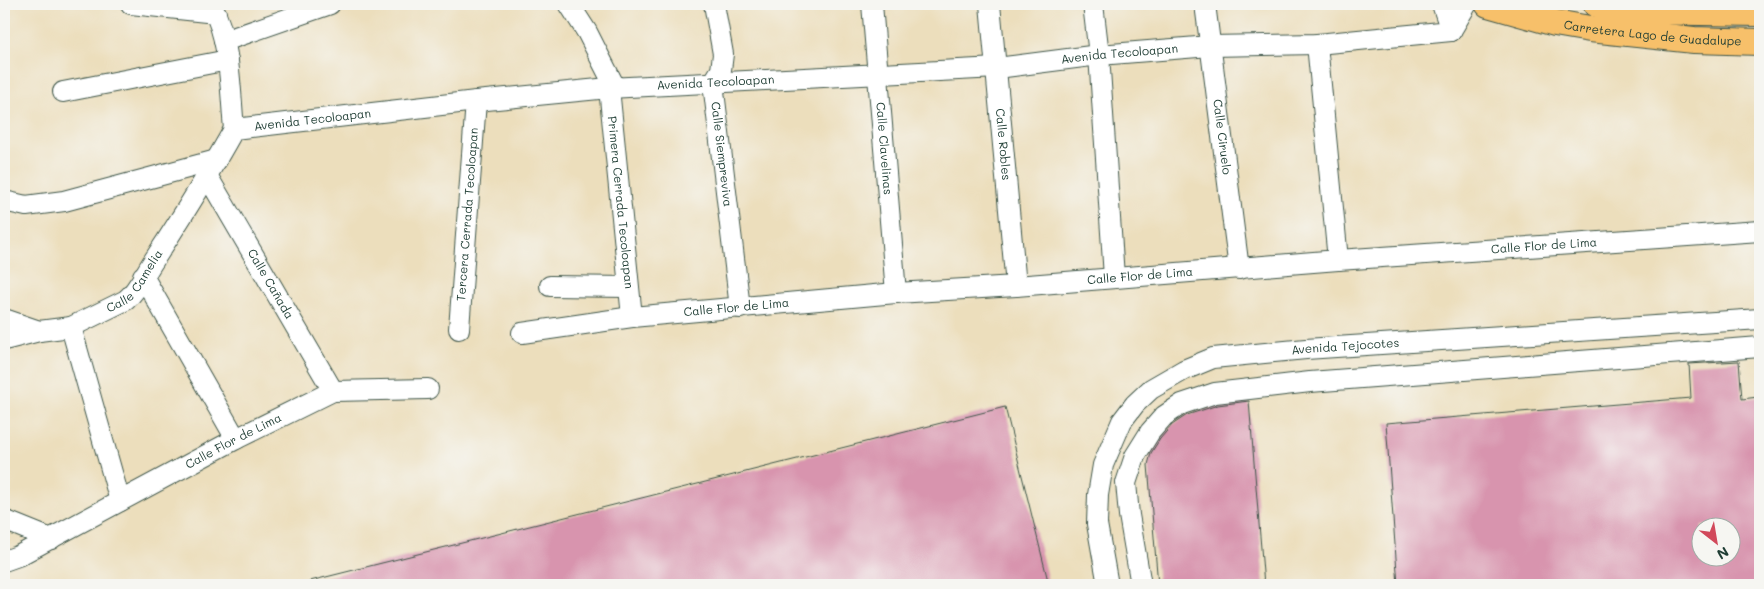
<svg xmlns="http://www.w3.org/2000/svg" width="1764" height="589" viewBox="0 0 1764 589" font-family="Mali,sans-serif">
	<style>
		.building { fill: #d894ae; fill-rule: evenodd }
		.lines { fill: none; stroke-linecap: round; stroke-linejoin: round }
		.minor-casing { stroke: #3e5548; stroke-width: 22 }
		.major-casing { stroke: #3e5548; stroke-width: 28 }
		.minor { stroke: #fff; stroke-width: 20 }
		.major { stroke: #f7c06b; stroke-width: 26 }
		.labels { text-anchor: middle; stroke-width: 4; stroke-linejoin: round; paint-order: stroke }
		.street-label { font-size: 12px; fill: #1f3d34; stroke: #f6f6f2 }
	</style>
	<rect width="100%" height="100%" fill="#f6f6f2"/>
	<filter id="ink" filterUnits="userSpaceOnUse"><feTurbulence type="fractalNoise" baseFrequency=".02" numOctaves="2"/><feDisplacementMap in="SourceGraphic" scale="10" xChannelSelector="R" yChannelSelector="G"/><feConvolveMatrix kernelMatrix="1 2 1 2 8 2 1 2 1" color-interpolation-filters="sRGB"/></filter>
	<filter id="wash" filterUnits="userSpaceOnUse"><feTurbulence type="fractalNoise" baseFrequency=".0096" numOctaves="4" result="noise"/><feDisplacementMap in="SourceGraphic" scale="20" xChannelSelector="R" yChannelSelector="G"/><feGaussianBlur stdDeviation="1.12" result="paint"/><feColorMatrix in="noise" values="0 0 0 0 0 0 0 0 0 0 0 0 0 0 0 0 0 1.4 0 .05"/><feComposite in="paint" operator="in"/></filter>
	<g filter="url(#wash)">
		<rect width="100%" height="100%" fill="#ecdebc"/>
		<g id="blocks">
			<g class="building">
				<path d="M1739 361 1742 399 1758 397 1760 411V585H1398L1386 423 1691 398 1689 364ZM1702 526H1732V556H1702Z"/>
				<polygon points="1249,401 1264,585 1158,585 1148,465 1151,453 1160,439 1172,425 1187,415 1218,405"/>
				<polygon points="1005,407 1049,585 310,585 310,581"/>
			</g>
		</g>
	</g>
	<g filter="url(#ink)">
		<use href="#blocks" fill-opacity="0" stroke="#3e5548" stroke-width="1"/>
		<g class="lines">
			<defs>
				<g id="minor">
					<polyline points="131,4 216,13"/>
					<path d="M211 4C231 42 230 88 234 129"/>
					<polyline points="569,4 587,32 615,87"/>
					<path id="s1" d="M714 4 723 54 721 70 713 83 740 308"/>
					<path id="s2" d="M872 4 896 293"/>
					<path id="s3" d="M990 4 1016 286"/>
					<polyline points="1093,4 1099,55 1114,277"/>
					<path id="s4" d="M1205 4 1239 269"/>
					<polyline points="1442,4 1451,31"/>
					<polyline points="1451,31 1467,4"/>
					<polyline points="224,41 330,4"/>
					<polyline points="1317,44 1338,260"/>
					<path id="s5" d="M609 88 632 317"/>
					<polyline points="63,92 228,60"/>
					<path id="s6" d="M234 129 476 101 609 88 997 68 1099 55 1210 46 1317 44 1451 31"/>
					<path id="s7" d="M208 177 333 391"/>
					<polyline points="4,201 26,206 64,201 217,160"/>
					<polyline points="143,276 236,439"/>
					<polyline points="550,286 628,287"/>
					<polyline points="4,319 39,331"/>
					<polyline points="71,327 120,501"/>
					<path id="s8" d="M459 329 476 101"/>
					<path id="s9" d="M522 333 632 317 896 293 1016 286 1338 260 1760 231"/>
					<path id="s10" d="M4 340 39 331 71 327 126 300C138 290 145 273 154 260 182 217 209 174 234 129"/>
					<polyline points="4,520 51,539"/>
					<path id="s11" d="M4 561 18 556 236 439 333 391 428 389"/>
					<path id="s12" d="M1108 585 1097 524 1098 495 1103 465 1122 421 1135 404 1151 389 1184 370 1213 358 1306 349 1760 319"/>
					<polyline points="1141,585 1129,515 1126,483 1135,456 1150,432 1164,416 1182,404 1215,393 1310,382 1760,347"/>
				</g>
				<g id="major">
					<path id="s13" d="M1488 4 1555 23 1590 29 1694 40 1760 42"/>
					<polyline points="1596,4 1639,11 1760,13"/>
				</g>
			</defs>
			<use href="#minor" class="minor-casing"/>
			<use href="#major" class="major-casing"/>
			<use href="#minor" class="minor"/>
			<use href="#major" class="major"/>
		</g>
	</g>
	<g class="labels">
		<g class="street-label">
			<text dy="4" stroke="none"><textPath href="#s13" startOffset="168">Carretera Lago de Guadalupe</textPath></text>
			<text dy="4" stroke="none"><textPath href="#s6" startOffset="889">Avenida Tecoloapan</textPath></text>
			<text dy="4" stroke="none"><textPath href="#s6" startOffset="484">Avenida Tecoloapan</textPath></text>
			<text dy="4" stroke="none"><textPath href="#s6" startOffset="79">Avenida Tecoloapan</textPath></text>
			<text dy="4" stroke="none"><textPath href="#s4" startOffset="134">Calle Ciruelo</textPath></text>
			<text dy="4" stroke="none"><textPath href="#s3" startOffset="141">Calle Robles</textPath></text>
			<text dy="4" stroke="none"><textPath href="#s2" startOffset="145">Calle Clavelinas</textPath></text>
			<text dy="4" stroke="none"><textPath href="#s1" startOffset="154">Calle Siempreviva</textPath></text>
			<text dy="4" stroke="none"><textPath href="#s5" startOffset="115">Primera Cerrada Tecoloapan</textPath></text>
			<text dy="4" stroke="none"><textPath href="#s8" startOffset="115">Tercera Cerrada Tecoloapan</textPath></text>
			<text dy="4" stroke="none"><textPath href="#s9" startOffset="1026">Calle Flor de Lima</textPath></text>
			<text dy="4" stroke="none"><textPath href="#s9" startOffset="621">Calle Flor de Lima</textPath></text>
			<text dy="4" stroke="none"><textPath href="#s10" startOffset="149">Calle Camelia</textPath></text>
			<text dy="4" stroke="none"><textPath href="#s7" startOffset="124">Calle Cañada</textPath></text>
			<text dy="4" stroke="none"><textPath href="#s9" startOffset="216">Calle Flor de Lima</textPath></text>
			<text dy="4" stroke="none"><textPath href="#s12" startOffset="415">Avenida Tejocotes</textPath></text>
			<text dy="4" stroke="none"><textPath href="#s11" startOffset="259">Calle Flor de Lima</textPath></text>
		</g>
	</g>
	<rect width="1764" height="589" fill="none" stroke="#f6f6f2" stroke-width="20"/>
	<g transform="translate(1716 542) rotate(149)"><circle r="24" fill="#f6f6f2" stroke="#a0aca6"/>
	<path d="M0-4L9 19L0 12L-9 19Z" fill="#d1495b"/>
	<text y="-8" font-size="14" font-weight="bold" text-anchor="middle" fill="#1f3d34">N</text>
	</g>
</svg>
